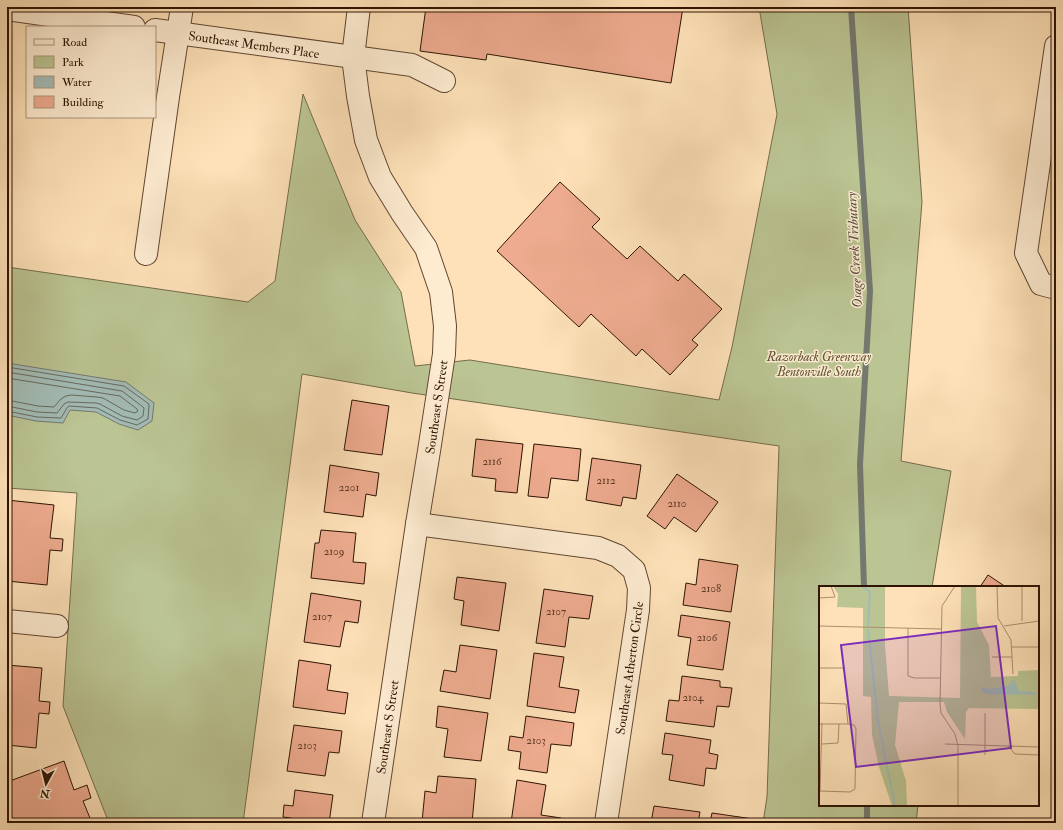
<svg xmlns="http://www.w3.org/2000/svg" width="1063" height="830" viewBox="0 0 1063 830" font-family="'IM FELL Double Pica',serif">
	<style>
		.green { fill: #bbc493; stroke: #746c4c }
		.water { fill: #a2bcb6; stroke: #74796f }
		.lines { fill: none; stroke-linecap: round; stroke-linejoin: round }
		.shore { stroke: #68685d; stroke-width: 1 }
		.stream { stroke: #74796f; stroke-width: 6 }
		.building { fill: #eeab8f; stroke: #2e1404 }
		.minor-casing { stroke: #624731; stroke-width: 24 }
		.minor { stroke: #feecd1; stroke-width: 22 }
		.labels { text-anchor: middle; stroke-width: 3; stroke-linejoin: round; paint-order: stroke }
		.number-label { font-size: 11px; fill: #5e3a27 }
		.street-label { font-size: 13px; fill: #2e1404; stroke: #feecd1 }
		.park-label { font-size: 13px; font-style: italic; fill: #5f5236; stroke: #feecd1 }
		.water-label { font-size: 14px; font-style: italic; fill: #574f42; stroke: #feecd1 }
		.inset-river { fill: none; stroke: #a2bcb6; stroke-width: 2 }
		.inset-road { fill: none; stroke: #ab8f70; stroke-width: 1 }
		.view { fill: #7b2cbf; fill-opacity: 0.15; stroke: #7b2cbf; stroke-width: 2 }
		.inset-edge { fill: none; stroke: #2e1404; stroke-width: 2 }
	</style>
	<rect width="100%" height="100%" fill="#fee1b8"/>
	<filter id="stains"><feTurbulence type="fractalNoise" baseFrequency=".005" numOctaves="4"/><feColorMatrix values="0 0 0 0 .2 0 0 0 0 .09 0 0 0 0 .02 0 0 0 .5 -.17"/></filter>
	<radialGradient id="worn" r=".72"><stop offset=".6" stop-color="#630" stop-opacity="0"/><stop offset="1" stop-color="#630" stop-opacity=".3"/></radialGradient>
	<polygon class="green" points="759,7 908,7 922,202 901,461 951,471 932,587 820,587 820,805 918,805 916,823 763,823 767,797 779,446 412,393 302,374 243,823 109,823 63,706 77,493 7,488 7,267 248,302 275,281 303,94 355,220 401,292 415,366 470,360 719,400 732,347 777,114"/>
	<polygon class="water" points="7,363 126,382 154,403 152,421 138,430 119,424 96,412 70,410 63,423 36,421 7,415"/>
	<g class="lines">
		<g class="shore">
			<polyline points="7,367 124,386 149,404 149,406 148,419 137,425 120,420 97,408 69,406 67,408 61,418 60,418 37,417 7,411"/>
			<polyline points="7,372 122,391 143,407 144,408 143,416 137,420 122,416 100,404 96,403 68,402 64,404 57,413 37,412 7,406"/>
			<polyline points="7,378 120,396 137,409 138,411 135,413 124,410 103,398 97,397 71,395 66,396 61,399 54,407 38,406 7,400"/>
		</g>
		<g class="stream">
			<polyline points="851,7 870,291 860,464 864,587"/>
			<polyline points="867,823 867,805"/>
		</g>
	</g>
	<g class="building">
		<polygon points="426,7 683,7 671,83 487,54 486,60 420,51"/>
		<polygon points="560,182 600,219 592,227 627,259 640,246 678,281 684,274 722,309 692,340 698,345 670,375 642,349 636,356 591,314 579,327 497,251"/>
		<polygon points="352,400 389,406 382,455 344,450"/>
		<polygon points="476,439 523,444 517,493 495,491 496,479 472,476"/>
		<polygon points="534,444 581,449 578,481 551,478 548,498 528,496"/>
		<polygon points="592,458 641,465 636,499 623,497 621,506 586,500"/>
		<polygon points="330,465 379,473 376,496 366,494 363,517 324,512"/>
		<polygon points="677,474 718,502 696,532 674,517 665,529 647,516"/>
		<polygon points="7,500 54,505 50,538 63,539 62,551 50,550 47,585 7,581"/>
		<polygon points="321,530 356,533 353,562 366,563 364,584 311,578 315,543 319,543"/>
		<polygon points="699,559 738,565 731,612 683,605 686,583 696,585"/>
		<polygon points="988,575 1006,587 980,587"/>
		<polygon points="457,577 506,583 499,631 461,625 464,601 454,599"/>
		<polygon points="544,589 593,596 589,619 569,617 565,647 536,643"/>
		<polygon points="311,593 361,601 358,623 345,621 340,647 304,642"/>
		<polygon points="681,615 730,622 723,670 687,665 691,638 678,636"/>
		<polygon points="460,645 497,650 490,699 440,691 444,670 456,672"/>
		<polygon points="534,653 564,657 559,687 579,690 575,713 527,706"/>
		<polygon points="299,660 331,665 327,690 348,693 345,714 293,707"/>
		<polygon points="7,665 42,668 39,701 50,702 49,714 39,713 36,748 7,745"/>
		<polygon points="682,676 720,681 720,687 732,688 729,707 717,706 714,727 666,721 669,700 679,701"/>
		<polygon points="438,706 488,713 481,761 444,757 448,729 436,727"/>
		<polygon points="526,716 574,723 571,746 551,744 547,773 519,769 521,752 508,750 510,736 523,738"/>
		<polygon points="294,725 342,731 339,753 329,752 325,776 287,771"/>
		<polygon points="665,733 711,740 709,753 718,755 716,769 706,768 704,786 669,780 673,755 662,754"/>
		<polygon points="64,761 74,790 87,785 91,798 83,801 92,823 8,823 13,821 7,804 7,782"/>
		<polygon points="438,776 476,779 472,823 438,823 422,822 425,791 436,793"/>
		<polygon points="517,780 546,785 541,815 561,818 560,823 511,823"/>
		<polygon points="295,790 333,795 329,823 290,823 291,818 283,817 284,805 293,806"/>
		<polygon points="654,806 700,812 698,823 651,823"/>
		<polygon points="712,813 760,820 760,823 710,823"/>
	</g>
	<g class="lines">
		<defs>
			<g id="minor">
				<polyline points="359,7 353,57 358,96 366,140 380,177 402,213 426,248 441,292 445,326 444,354 429,451 417,524 373,823"/>
				<polyline points="7,9 134,27"/>
				<polyline points="155,30 412,65 444,81"/>
				<polyline points="1056,46 1026,253 1041,284 1056,288"/>
				<polyline points="146,254 168,97 182,7"/>
				<polyline points="417,524 598,548 618,556 634,570 639,588 638,610 606,823"/>
				<polyline points="7,621 57,626"/>
			</g>
		</defs>
		<use href="#minor" class="minor-casing"/>
		<use href="#minor" class="minor"/>
	</g>
	<g class="labels">
		<g class="number-label">
			<text x="492" y="465">2116</text>
			<text x="606" y="484">2112</text>
			<text x="349" y="491">2201</text>
			<text x="677" y="507">2110</text>
			<text x="334" y="555">2109</text>
			<text x="711" y="592">2108</text>
			<text x="556" y="615">2107</text>
			<text x="322" y="620">2107</text>
			<text x="707" y="641">2106</text>
			<text x="693" y="701">2104</text>
			<text x="536" y="744">2103</text>
			<text x="307" y="749">2103</text>
		</g>
		<g class="street-label">
			<text transform="translate(254 44) rotate(8)" y="5">Southeast Members Place</text>
			<text transform="translate(436 407) rotate(-82)" y="5">Southeast S Street</text>
			<text transform="translate(629 668) rotate(-82)" y="5">Southeast Atherton Circle</text>
			<text transform="translate(387 727) rotate(-82)" y="5">Southeast S Street</text>
		</g>
		<g class="park-label">
			<text x="819" y="361">Razorback Greenway<tspan x="819" dy="15">Bentonville South</tspan></text>
		</g>
		<g class="water-label">
			<text transform="translate(854 250) rotate(-93)" y="5">Osage Creek Tributary</text>
		</g>
	</g>
	<g transform="translate(819 586)">
		<rect width="220" height="220" fill="#fee1b8"/>
		<path d="M14 0H66V59L70 110 141 112 142 0H157L158 36 170 59 172 91 199 90V85L220 84V123L150 122 147 126 146 153 128 126 125 116H80L76 159 87 195 88 220H73L60 181 53 149 52 111 44 110V22L18 21 19 8Z" fill="#bbc493"/>
		<path d="M195 93 200 105 216 106 217 109 167 108 162 105 164 101 171 103 188 100Z" fill="#a2bcb6"/>
		<path class="inset-river" d="M43 0 51 6 49 40M49 43 59 135 76 220"/>
		<path class="inset-road" d="M136 0 123 20 121 118 122 127 136 148 139 160V220M178 0 179 32 192 54 194 88M203 0V35M0 12 16 11 12 0M0 40 123 43M185 40 220 35M89 42V90L95 92H122M193 61H220M173 71H193M0 82H24M0 117 27 118 29 138M0 138H29L35 139 37 143 36 203 31 206 1 205 0 209M3 158 19 157 20 138M126 158 220 161M189 160 196 168 220 169M166 169V127M1 205 3 137M11 220H55"/>
		<path class="view" d="M177 40 192 162 37 181 22 59Z"/>
		<rect width="220" height="220" class="inset-edge"/>
	</g>
	<rect width="1063" height="830" fill="none" stroke="#fee1b8" stroke-width="24"/>
	<rect x="8" y="8" width="1047" height="814" fill="none" stroke="#2e1404" stroke-width="2"/>
	<rect x="12" y="12" width="1039" height="806" fill="none" stroke="#2e1404"/>
	<rect x="26" y="26" width="130" height="92" fill="#feecd1" stroke="#ab967f"/>
	<rect x="34" y="39" width="20" height="6" fill="#feecd1" stroke="#ab967f"/>
	<text x="62" y="46" font-size="12" fill="#2e1404">Road</text>
	<rect x="34" y="56" width="20" height="12" fill="#bbc493" stroke="#ab967f"/>
	<text x="62" y="66" font-size="12" fill="#2e1404">Park</text>
	<rect x="34" y="76" width="20" height="12" fill="#a2bcb6" stroke="#ab967f"/>
	<text x="62" y="86" font-size="12" fill="#2e1404">Water</text>
	<rect x="34" y="96" width="20" height="12" fill="#eeab8f" stroke="#ab967f"/>
	<text x="62" y="106" font-size="12" fill="#2e1404">Building</text>
	<g transform="translate(46 784) rotate(187)" stroke="#feecd1" stroke-width="3" paint-order="stroke">
	<path d="M0-3L7 15L0 10L-7 15Z" fill="#2e1404"/>
	<text y="-6" font-size="11" font-weight="bold" text-anchor="middle" fill="#2e1404">N</text>
	</g>
	<rect width="100%" height="100%" filter="url(#stains)"/>
	<rect width="100%" height="100%" fill="url(#worn)"/>
</svg>
